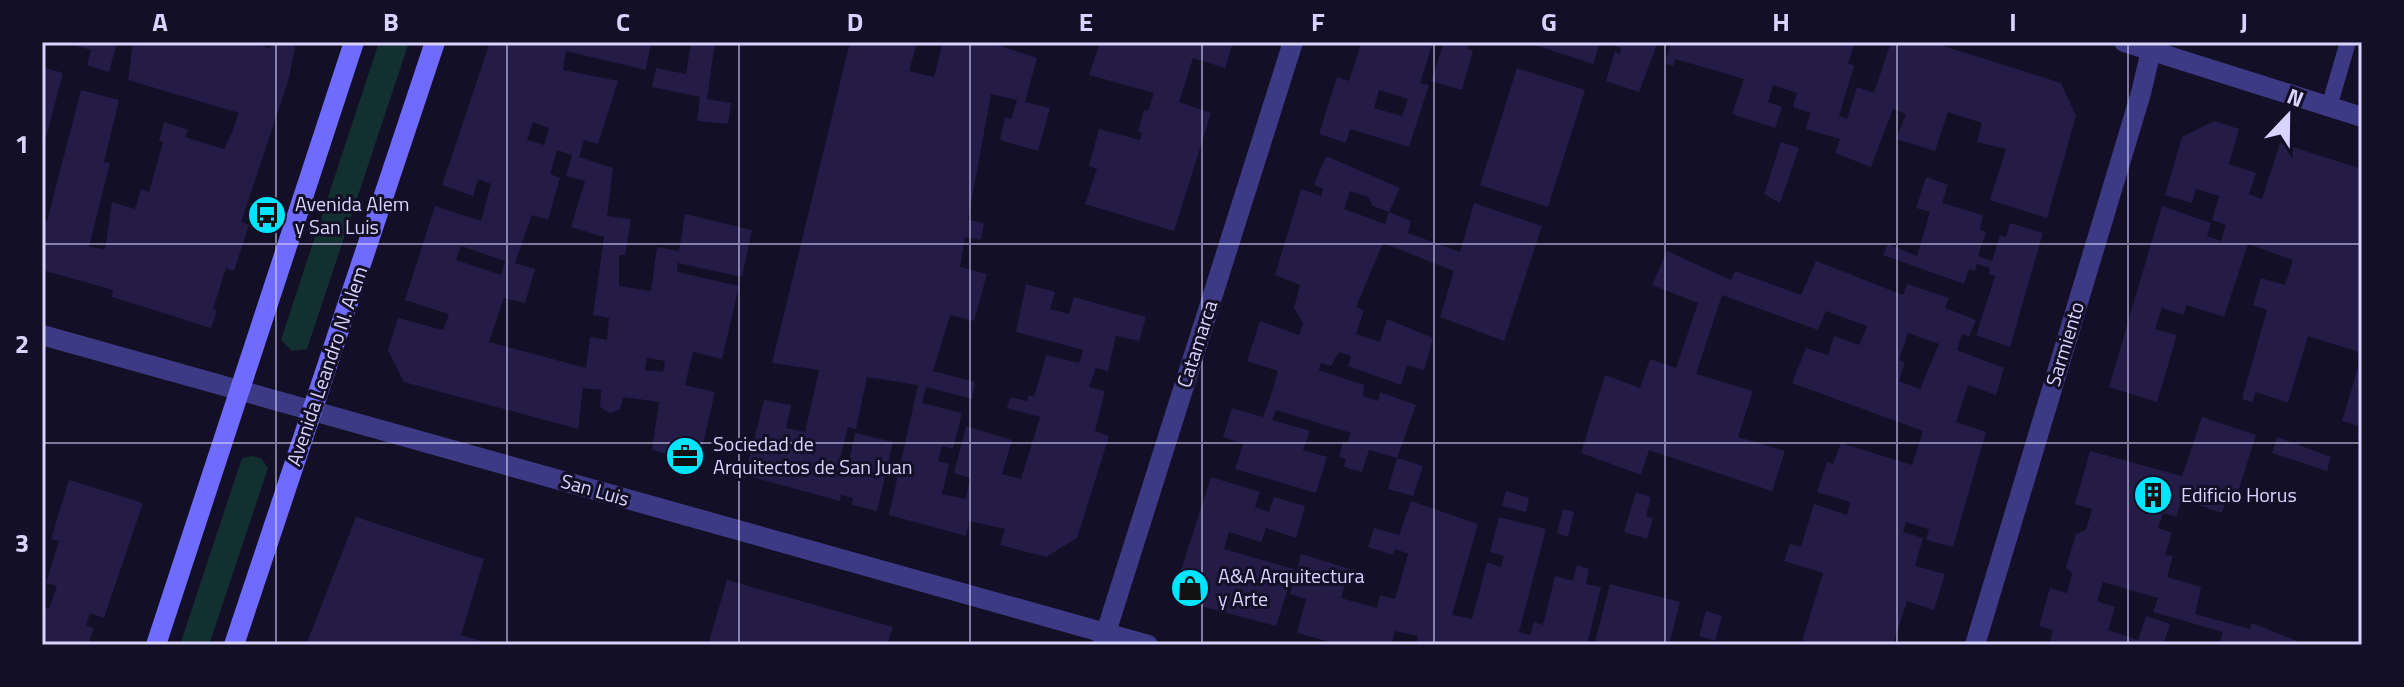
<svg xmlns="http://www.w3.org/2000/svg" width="2404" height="687" viewBox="0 0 2404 687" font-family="'Titillium Web',sans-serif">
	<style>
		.green { fill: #12302f }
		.building { fill: #241b47; fill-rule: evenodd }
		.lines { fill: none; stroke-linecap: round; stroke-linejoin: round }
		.lane { stroke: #3d3a85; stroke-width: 16 }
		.street { stroke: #3d3a85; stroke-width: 20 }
		.secondary { stroke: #6f6bff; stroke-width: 20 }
		.grid { fill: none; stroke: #d9d4ff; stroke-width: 2; stroke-opacity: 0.55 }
		.labels { text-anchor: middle; stroke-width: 6; stroke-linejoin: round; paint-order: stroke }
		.poi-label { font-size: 20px; fill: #d9d4ff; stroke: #130f26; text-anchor: start }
		.street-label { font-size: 20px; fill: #d9d4ff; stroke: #130f26 }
		.neatline { fill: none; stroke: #d9d4ff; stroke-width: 3 }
		.grid-label { font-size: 26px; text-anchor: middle; font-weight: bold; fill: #d9d4ff }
	</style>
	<rect width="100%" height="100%" fill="#130f26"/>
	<g class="green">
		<polygon points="379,42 409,42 307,349 292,351 281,340"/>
		<polygon points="253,456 262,459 268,468 209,645 180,645 242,458"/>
	</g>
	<g class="building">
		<polygon points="63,42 117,42 109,72 87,65 91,50"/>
		<polygon points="133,42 253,42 270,49 272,42 296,42 289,78 241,222 249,225 234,271 226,268 213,309 217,310 211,328 112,297 113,290 42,270 42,220 47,221 81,90 119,100 104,162 110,163 89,247 105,249 112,202 135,209 141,189 149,192 163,142 159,141 164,122 188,130 185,137 224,149 232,132 239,113 128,80"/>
		<path d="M490 42H651L646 70 566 51 563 70 618 81 598 144 584 140 579 157 613 168 607 216 631 219 625 255H619V286L651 291 657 247 679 251 685 214 752 230 742 277 678 263 677 272 739 286 722 359 693 352 685 385 715 392 699 462 652 450 659 402 623 397 620 409 610 413 600 407 601 390 583 388 578 429 404 382 388 350 398 318 443 330 449 314 405 300 435 206 481 221 491 184 478 179 473 196 442 185ZM533 122 549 128 544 145 527 140ZM557 150 572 155 566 176 585 181 571 227 604 237 593 315 609 318 607 340 590 337 586 368 489 342 504 298 525 303 535 269 515 263 532 215 548 220 560 178 550 174ZM461 246 505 261 501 275 456 260ZM647 358 665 361 663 372 645 370Z"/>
		<polygon points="691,42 715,42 707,99 731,103 728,124 697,121 700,97 652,87 656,68 686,74"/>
		<polygon points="850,42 917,42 909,71 934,77 943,42 1002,42 1001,46 1037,58 1025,102 1050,108 1038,151 1000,140 1005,117 1011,119 1017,100 991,94 968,220 984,223 981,240 965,237 960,267 987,274 974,321 950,315 933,371 975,382 972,399 926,387 922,403 962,413 953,449 942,446 938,461 949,464 942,494 966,499 970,478 954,473 966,426 1012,440 1002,474 1021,479 1040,417 1007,408 1010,397 1027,401 1029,395 1034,397 1046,355 1079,363 1083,350 1016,332 1026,284 1055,292 1050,309 1069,314 1074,297 1146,317 1139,341 1116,336 1108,371 1096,368 1089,387 1105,391 1095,431 1109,436 1077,538 1046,557 1000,545 1005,529 969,521 966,536 889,515 918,385 867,377 856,429 848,427 839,463 848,466 855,433 893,442 877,511 852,505 853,498 841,495 840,501 745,475 764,400 791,405 786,428 805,432 819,370 772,363"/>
		<polygon points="1100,42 1233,42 1225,68 1193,58 1179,102 1211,113 1174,231 1085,204 1097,169 1089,166 1099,129 1140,140 1142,133 1138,132 1144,110 1148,111 1154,93 1089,75"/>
		<path d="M1356 42H1433L1420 83 1429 85 1409 147 1350 129 1346 143 1319 134 1337 77 1349 81 1361 44ZM1379 90 1408 99 1402 116 1374 108Z"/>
		<polygon points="1444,42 1469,42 1467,49 1473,50 1462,90 1431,81"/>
		<polygon points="1526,42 1600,42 1593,64"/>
		<polygon points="1603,42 1658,42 1639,92 1606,81 1615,51 1620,54 1621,48"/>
		<polygon points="1671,42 1855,42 1848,63 1854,66 1839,116 1847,119 1857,87 1874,93 1891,42 1931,42 2061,83 2076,116 2047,218 1990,200 2006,149 1977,142 1982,123 1948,112 1935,151 1896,139 1906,114 1893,109 1871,167 1835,153 1840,139 1806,129 1810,113 1793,107 1797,93 1773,85 1768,102 1782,107 1775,128 1732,114 1744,79 1675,59 1673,66 1665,63"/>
		<polygon points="42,67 63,73 43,149 42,149"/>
		<polygon points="1517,68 1585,90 1548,207 1480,185"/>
		<polygon points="2214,121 2239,129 2229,164 2256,173 2249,194 2262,199 2280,143 2362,169 2362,353 2308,336 2288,403 2256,392 2252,402 2242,399 2267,310 2253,305 2261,278 2285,285 2293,260 2248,244 2224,317 2186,305 2184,315 2162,308 2155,329 2177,335 2157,402 2109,387 2162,206 2211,223 2207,236 2221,241 2226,225 2212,220 2219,196 2196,189 2192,203 2165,195 2182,137"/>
		<polygon points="1781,142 1799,148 1780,203 1764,194"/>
		<polygon points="1326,156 1400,188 1389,212 1373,206 1368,197 1350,191 1344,209 1385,224 1389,212 1411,221 1408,233 1460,252 1474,203 1542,226 1504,341 1440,317 1454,271 1383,243 1356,307 1364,310 1356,334 1380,342 1387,319 1433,338 1424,370 1407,365 1401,385 1348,366 1351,356 1339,352 1331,366 1321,363 1319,370 1364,385 1363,396 1378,401 1380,392 1416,405 1397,458 1369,450 1362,472 1344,467 1346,459 1339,457 1343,442 1347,443 1351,433 1276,410 1272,420 1310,431 1303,450 1327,457 1316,493 1235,469 1243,444 1223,437 1232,408 1263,417 1271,395 1278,371 1247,361 1260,321 1299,335 1303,323 1294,308 1300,285 1275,275 1301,189 1321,196 1323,189 1314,185"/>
		<polygon points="1926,177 1948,185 1942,203 1983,215 1980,230 1986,232 1978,256 1992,261 2000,235 2006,237 2010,223 2043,233 2010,347 1976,335 1995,276 1989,274 1990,268 1977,264 1975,271 1969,269 1964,284 1883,255 1888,244 1917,256 1930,212 1916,208"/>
		<path d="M1667 251 1731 280 1735 271 1801 295 1816 261 1903 295 1907 284 1949 298 1945 308 1976 320 1969 337 1962 334 1957 350 2004 368 1996 395 1968 385 1956 422 1986 432 1953 547 1926 540 1929 529 1906 522 1903 532 1923 538 1915 566 1945 574 1934 610 1907 601 1893 645H1815L1802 641 1823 573 1784 561 1790 544 1801 547 1814 504 1847 515 1850 502 1817 492 1827 462 1833 464 1841 443 1912 465 1923 431 1792 383 1806 348 1828 355 1834 336 1859 345 1867 326 1826 311 1818 330 1722 295 1696 374 1753 391 1738 437 1785 451 1772 491 1649 450 1641 475 1581 453 1605 375 1640 388 1650 359 1676 368 1698 303 1652 285ZM1908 333 1939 344 1920 389 1899 381 1905 362 1899 360Z"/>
		<polygon points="2361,357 2362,357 2362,427 2342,421"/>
		<polygon points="2202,417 2256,435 2238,492 2229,489 2222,513 2182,500 2176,517 2163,513 2158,528 2172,533 2165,555 2173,556 2167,577 2201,587 2195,614 2250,629 2252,623 2307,645 2219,645 2223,632 2153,612 2158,598 2103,582 2097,601 2115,607 2108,630 2138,640 2146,616 2170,624 2163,645 2049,645 2053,630 2039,626 2050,588 2067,593 2072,574 2066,567 2076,534 2086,530 2092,509 2075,504 2090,451 2182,476"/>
		<polygon points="2277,437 2331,457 2327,471 2272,453"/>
		<polygon points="1397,458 1423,466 1413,496 1388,489"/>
		<polygon points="1211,477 1260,492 1255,507 1269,512 1274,497 1305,506 1296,538 1266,528 1261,542 1229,532 1224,549 1294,569 1276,626 1197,605 1205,581 1180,573"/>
		<polygon points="69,480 143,503 104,618 90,613 86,626 94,628 88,645 42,645 42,607 49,609 57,586 46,583 59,541 51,539"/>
		<polygon points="1506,491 1529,498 1526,512 1502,506"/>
		<polygon points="1636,492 1651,497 1646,516 1653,518 1647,539 1624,532"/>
		<polygon points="1411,501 1478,524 1452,615 1472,619 1487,562 1501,567 1504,556 1490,552 1499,517 1546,529 1519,632 1530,635 1534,622 1543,625 1555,576 1573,581 1577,565 1589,569 1586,584 1601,587 1588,641 1595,642 1594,645 1416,645 1418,636 1395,631 1391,645 1341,645 1297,633 1306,599 1290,594 1301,554 1350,569 1341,598 1377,608 1380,595 1395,599 1408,554 1395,549 1393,555 1368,547 1374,528 1399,535"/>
		<polygon points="1563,509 1574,512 1568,537 1557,533"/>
		<polygon points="356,517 484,559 461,635 494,645 306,645"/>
		<polygon points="727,580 893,627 887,645 708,645"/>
		<polygon points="1610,584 1680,602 1669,645 1595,642"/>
		<polygon points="1706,611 1722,616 1715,641 1699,636"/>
	</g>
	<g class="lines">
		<polyline class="lane" points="2329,107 2348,42"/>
		<g class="street">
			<polyline points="2124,42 2362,117"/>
			<polyline points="42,335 1148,645"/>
			<polyline points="1102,645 1293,42"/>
			<polyline points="1975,645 2141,93 2153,42"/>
		</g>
		<g class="secondary">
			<polyline points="156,645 354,42"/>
			<polyline points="234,645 435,42"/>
		</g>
	</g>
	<path class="grid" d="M276 42V645M507 42V645M739 42V645M970 42V645M1202 42V645M1434 42V645M1665 42V645M1897 42V645M2128 42V645M42 244H2362M42 443H2362"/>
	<defs>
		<symbol id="bus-disc" viewBox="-11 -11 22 22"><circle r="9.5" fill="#00e5ff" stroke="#130f26"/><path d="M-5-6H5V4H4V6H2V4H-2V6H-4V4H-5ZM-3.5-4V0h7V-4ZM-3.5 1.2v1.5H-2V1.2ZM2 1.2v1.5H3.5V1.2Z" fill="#111"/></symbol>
		<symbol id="office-disc" viewBox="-11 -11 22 22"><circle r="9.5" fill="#00e5ff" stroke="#130f26"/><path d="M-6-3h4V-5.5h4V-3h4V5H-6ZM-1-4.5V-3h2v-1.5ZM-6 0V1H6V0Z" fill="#111"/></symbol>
		<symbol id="building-disc" viewBox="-11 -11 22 22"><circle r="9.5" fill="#00e5ff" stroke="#130f26"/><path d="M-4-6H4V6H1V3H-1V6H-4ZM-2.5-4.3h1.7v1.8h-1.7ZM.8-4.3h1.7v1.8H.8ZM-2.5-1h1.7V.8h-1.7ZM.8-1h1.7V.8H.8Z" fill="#111"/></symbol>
		<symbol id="shop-disc" viewBox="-11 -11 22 22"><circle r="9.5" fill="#00e5ff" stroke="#130f26"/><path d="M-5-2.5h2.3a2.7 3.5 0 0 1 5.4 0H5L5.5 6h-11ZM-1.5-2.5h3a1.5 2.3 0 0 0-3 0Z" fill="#111"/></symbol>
	</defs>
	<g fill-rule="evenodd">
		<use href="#bus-disc" x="245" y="193" width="44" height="44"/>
		<use href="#office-disc" x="663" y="434" width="44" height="44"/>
		<use href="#building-disc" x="2131" y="473" width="44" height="44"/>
		<use href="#shop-disc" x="1168" y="566" width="44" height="44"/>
	</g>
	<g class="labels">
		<g class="poi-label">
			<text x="295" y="211">Avenida Alem<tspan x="295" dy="23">y San Luis</tspan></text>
			<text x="713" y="451">Sociedad de<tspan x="713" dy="23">Arquitectos de San Juan</tspan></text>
			<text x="2181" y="502">Edificio Horus</text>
			<text x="1218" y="583">A&amp;A Arquitectura<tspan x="1218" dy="23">y Arte</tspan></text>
		</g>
		<g class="street-label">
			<text transform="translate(1197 344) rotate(-72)" y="7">Catamarca</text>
			<text transform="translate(2065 344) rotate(-73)" y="7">Sarmiento</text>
			<text transform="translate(327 366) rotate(-71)" y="7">Avenida Leandro N. Alem</text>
			<text transform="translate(595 490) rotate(16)" y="7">San Luis</text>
		</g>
	</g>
	<rect width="2404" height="687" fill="none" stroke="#130f26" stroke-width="88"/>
	<g transform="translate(2288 116) rotate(22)" stroke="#130f26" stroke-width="6" paint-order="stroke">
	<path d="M0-6L14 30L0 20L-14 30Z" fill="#d9d4ff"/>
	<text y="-12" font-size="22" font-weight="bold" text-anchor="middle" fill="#d9d4ff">N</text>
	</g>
	<rect x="44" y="44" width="2316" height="599" class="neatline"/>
	<g class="grid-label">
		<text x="160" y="31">A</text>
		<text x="391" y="31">B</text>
		<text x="623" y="31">C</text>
		<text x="855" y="31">D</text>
		<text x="1086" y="31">E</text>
		<text x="1318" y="31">F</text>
		<text x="1549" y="31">G</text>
		<text x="1781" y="31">H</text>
		<text x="2013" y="31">I</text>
		<text x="2244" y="31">J</text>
		<text x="22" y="153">1</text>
		<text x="22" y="353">2</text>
		<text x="22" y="552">3</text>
	</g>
</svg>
